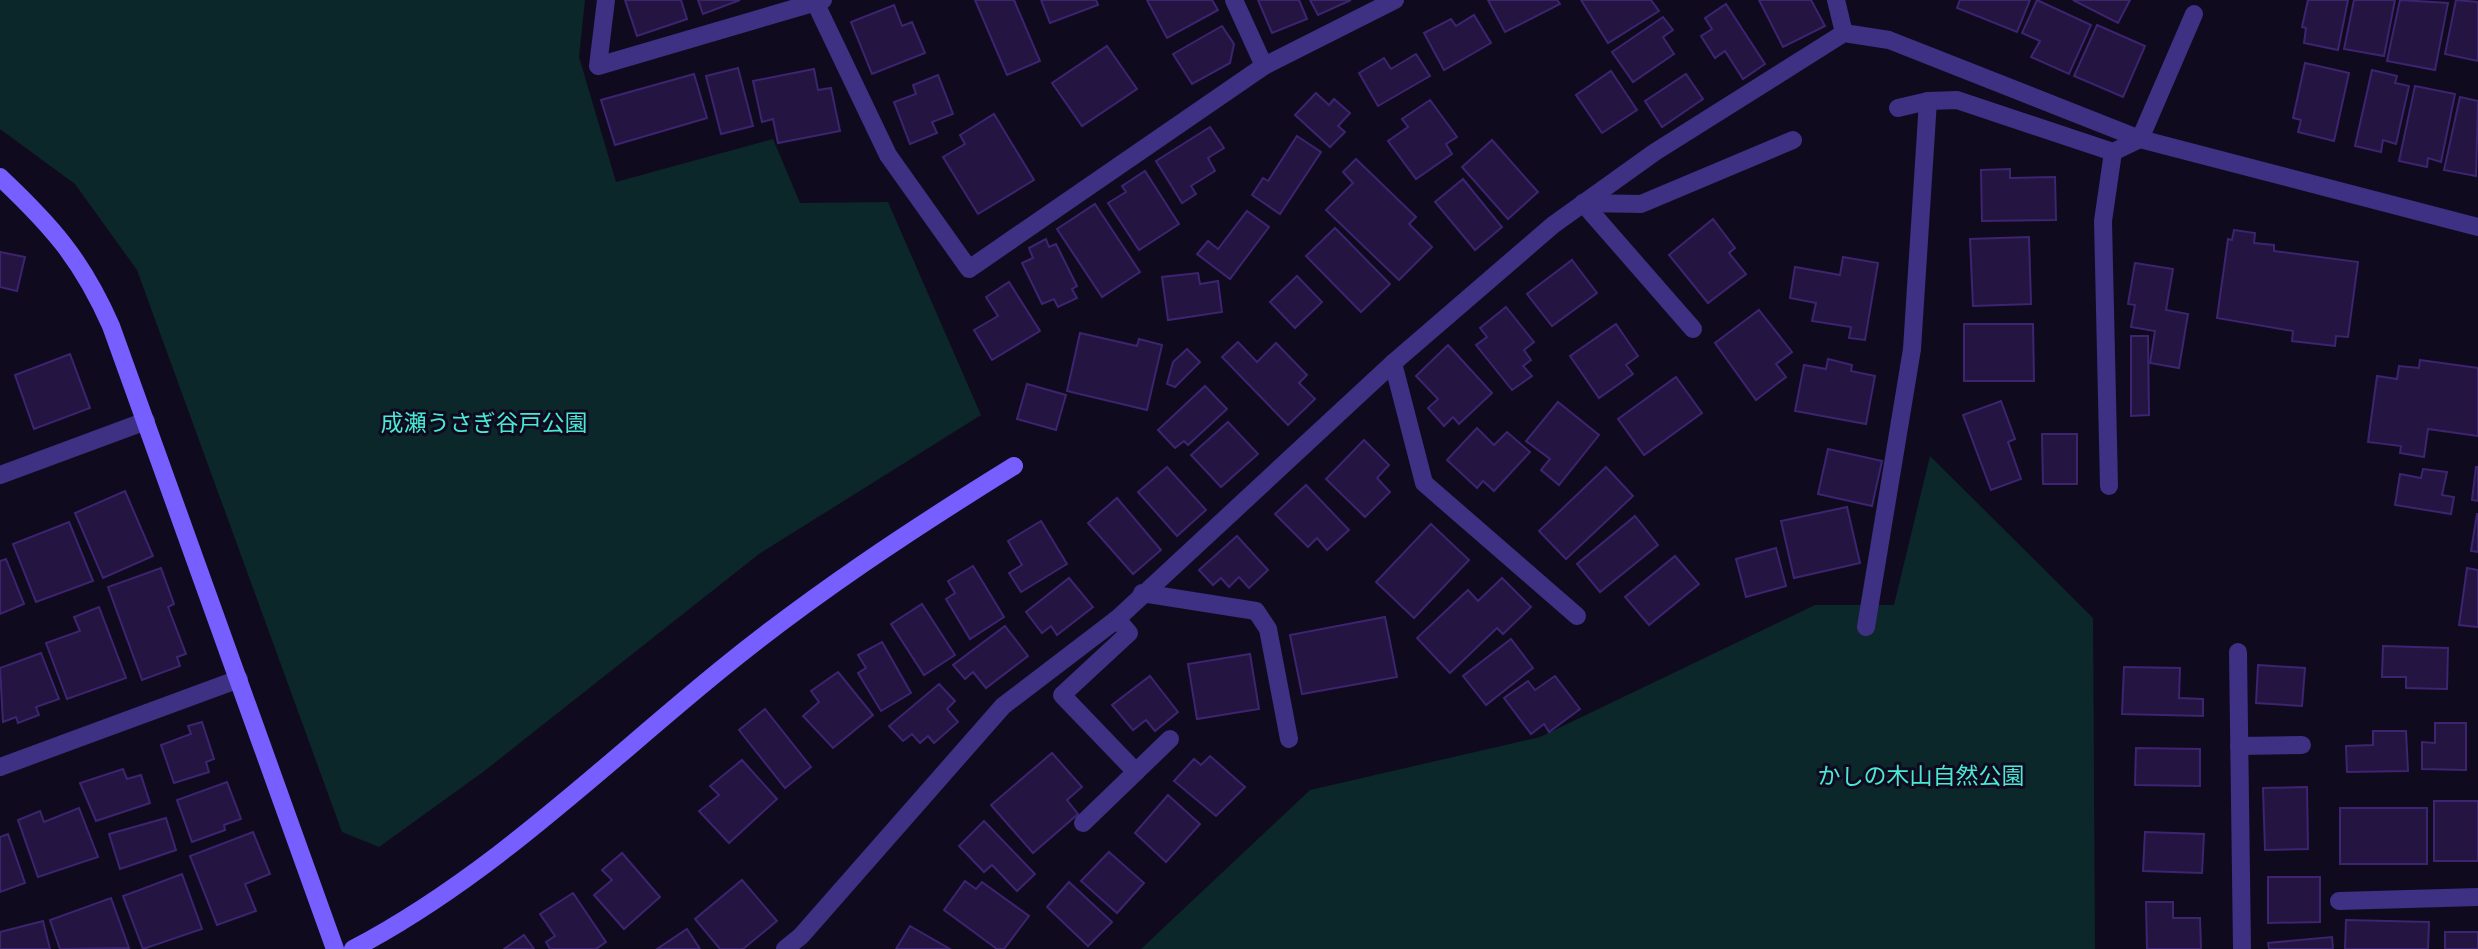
<svg xmlns="http://www.w3.org/2000/svg" width="2478" height="949" viewBox="0 0 2478 949" font-family="Helvetica,'Noto Sans JP',sans-serif">
	<style>
		.green { fill: #0c2729 }
		.building { fill: #231441; stroke: #3c2470; stroke-width: 2 }
		.lines { fill: none; stroke-linecap: round; stroke-linejoin: round }
		.lane { stroke: #3e3083; stroke-width: 18 }
		.street { stroke: #3e3083; stroke-width: 18 }
		.secondary { stroke: #775fff; stroke-width: 18 }
		.labels { text-anchor: middle; stroke-width: 6; stroke-linejoin: round; paint-order: stroke }
		.park-label { font-size: 23px; fill: #48ead6; stroke: #100a1f }
	</style>
	<rect width="100%" height="100%" fill="#100a1f"/>
	<g class="green">
		<polygon points="0,0 585,0 579,57 616,182 773,139 800,203 888,202 981,415 759,554 483,772 379,847 342,832 137,270 75,184 0,129"/>
		<polygon points="1930,456 2093,618 2095,949 1141,949 1310,790 1540,737 1815,605 1894,605"/>
	</g>
	<g class="building">
		<polygon points="625,0 681,0 687,19 637,36"/>
		<polygon points="698,0 740,0 703,14"/>
		<polygon points="975,0 1014,0 1040,61 1007,75"/>
		<polygon points="1041,0 1096,0 1098,5 1050,23"/>
		<polygon points="1147,0 1212,0 1218,10 1167,38"/>
		<polygon points="1258,0 1299,0 1307,19 1272,33"/>
		<polygon points="1310,0 1351,0 1318,15"/>
		<polygon points="1488,0 1557,0 1560,4 1505,32"/>
		<polygon points="1581,0 1651,0 1659,11 1608,43"/>
		<polygon points="1759,0 1811,0 1825,26 1783,47"/>
		<polygon points="1960,0 2030,0 2017,32 1957,8"/>
		<polygon points="2037,0 2091,25 2069,74 2031,57 2040,41 2022,33"/>
		<polygon points="2073,0 2130,0 2118,23"/>
		<polygon points="2308,0 2348,0 2338,50 2304,43 2306,28 2302,27"/>
		<polygon points="2354,0 2395,0 2384,56 2344,49"/>
		<polygon points="2400,0 2448,3 2435,70 2387,61"/>
		<polygon points="2456,0 2478,2 2478,61 2445,54"/>
		<polygon points="1726,4 1765,64 1743,79 1725,51 1715,58 1701,36 1712,29 1705,18"/>
		<polygon points="894,5 902,26 912,22 925,53 872,74 851,22"/>
		<polygon points="1474,15 1491,43 1444,70 1424,33 1451,19 1456,26"/>
		<polygon points="1663,17 1673,30 1663,37 1674,54 1633,82 1612,52"/>
		<polygon points="2097,25 2145,46 2123,97 2074,76"/>
		<polygon points="1222,26 1234,44 1230,63 1192,84 1173,54"/>
		<polygon points="1107,46 1137,89 1082,126 1052,83"/>
		<polygon points="1416,54 1430,76 1378,106 1359,73 1384,58 1391,69"/>
		<polygon points="2305,63 2349,73 2334,141 2298,132 2301,120 2293,118"/>
		<polygon points="738,68 753,126 721,134 706,76"/>
		<polygon points="814,69 818,90 831,88 840,131 778,143 773,119 762,122 753,81"/>
		<polygon points="2372,70 2397,76 2395,83 2409,86 2396,144 2383,140 2381,152 2355,146"/>
		<polygon points="1611,71 1637,110 1602,133 1576,95"/>
		<polygon points="694,74 707,118 615,145 601,100"/>
		<polygon points="1686,74 1703,99 1662,127 1645,101"/>
		<polygon points="938,75 953,114 932,122 937,133 910,144 894,102 916,94 913,85"/>
		<polygon points="2415,86 2455,94 2441,162 2428,158 2427,167 2399,161"/>
		<polygon points="1316,93 1329,105 1334,99 1350,113 1338,126 1345,132 1330,147 1295,115"/>
		<polygon points="2460,97 2478,101 2476,176 2444,170"/>
		<polygon points="1430,100 1457,137 1446,144 1452,154 1416,179 1388,141 1408,127 1402,119"/>
		<polygon points="994,114 1034,180 978,214 943,157 965,144 960,135"/>
		<polygon points="1210,127 1224,148 1208,158 1215,171 1191,186 1196,194 1182,203 1156,161"/>
		<polygon points="1297,136 1321,152 1280,214 1252,195 1263,178 1268,181"/>
		<polygon points="1492,140 1538,192 1508,219 1462,167"/>
		<polygon points="1356,159 1416,217 1409,224 1432,247 1399,280 1326,210 1353,183 1343,172"/>
		<polygon points="2010,169 2010,178 2055,177 2056,220 1982,221 1981,170"/>
		<polygon points="1145,171 1179,224 1139,250 1108,203 1126,192 1122,186"/>
		<polygon points="1463,179 1502,227 1475,250 1435,202"/>
		<polygon points="1095,204 1140,272 1102,297 1057,229"/>
		<polygon points="1247,211 1269,227 1230,279 1197,254 1208,241 1218,249"/>
		<polygon points="1713,219 1735,248 1729,253 1746,274 1708,303 1669,255"/>
		<polygon points="1335,228 1390,284 1361,312 1306,256"/>
		<polygon points="2234,230 2255,233 2254,243 2274,245 2274,251 2358,262 2348,337 2336,336 2335,346 2292,341 2293,331 2217,318 2228,239 2232,240"/>
		<polygon points="2029,237 2031,304 1973,306 1970,239"/>
		<polygon points="1046,239 1049,247 1056,244 1077,286 1072,289 1077,298 1058,307 1054,299 1042,304 1022,263 1033,258 1029,248"/>
		<polygon points="0,252 25,257 17,291 0,287"/>
		<polygon points="1843,257 1878,263 1865,340 1849,338 1851,327 1812,321 1816,303 1790,298 1795,267 1840,275"/>
		<polygon points="1572,260 1597,293 1552,326 1527,294"/>
		<polygon points="2135,263 2173,269 2166,310 2188,314 2179,368 2150,363 2155,331 2131,327 2135,305 2128,304"/>
		<polygon points="1198,273 1200,284 1218,281 1222,312 1168,320 1162,277"/>
		<polygon points="1297,276 1322,302 1295,328 1270,302"/>
		<polygon points="1009,282 1040,331 992,360 974,330 998,316 986,297"/>
		<polygon points="1506,307 1534,342 1524,350 1531,360 1523,366 1532,376 1512,390 1476,345 1487,337 1480,328"/>
		<polygon points="1759,310 1792,352 1776,364 1786,377 1756,400 1715,343"/>
		<polygon points="1616,324 1638,356 1626,365 1633,374 1599,398 1570,356"/>
		<polygon points="1964,324 2033,324 2034,381 1964,381"/>
		<polygon points="1080,333 1137,346 1139,339 1162,345 1147,410 1067,391"/>
		<polygon points="2131,336 2148,336 2149,415 2131,416"/>
		<polygon points="1238,342 1257,362 1276,343 1307,375 1299,383 1315,399 1288,425 1222,357"/>
		<polygon points="1448,345 1492,393 1459,424 1453,417 1444,426 1428,408 1438,399 1416,376"/>
		<polygon points="1187,349 1200,362 1175,387 1167,384 1173,362"/>
		<polygon points="70,354 90,408 34,429 15,375"/>
		<polygon points="1828,359 1852,365 1851,371 1875,376 1866,424 1795,411 1804,365 1826,369"/>
		<polygon points="2420,360 2478,368 2478,436 2428,429 2424,457 2400,453 2401,446 2368,442 2377,376 2397,379 2399,366 2419,368"/>
		<polygon points="1676,377 1702,413 1644,455 1618,419"/>
		<polygon points="1027,384 1066,395 1056,430 1017,419"/>
		<polygon points="1205,386 1227,409 1188,445 1184,441 1175,448 1158,430"/>
		<polygon points="2001,401 2015,439 2008,442 2021,479 1991,490 1963,415"/>
		<polygon points="1558,402 1599,435 1559,485 1541,470 1550,459 1526,441"/>
		<polygon points="1228,422 1258,454 1221,487 1191,455"/>
		<polygon points="1477,428 1494,445 1507,432 1530,452 1494,491 1483,481 1477,488 1447,460"/>
		<polygon points="2042,434 2077,434 2077,484 2043,484"/>
		<polygon points="1364,440 1389,465 1377,478 1390,492 1365,517 1326,479"/>
		<polygon points="1828,449 1882,461 1872,506 1818,494"/>
		<polygon points="1167,467 1206,510 1177,536 1138,492"/>
		<polygon points="1606,467 1633,496 1566,559 1539,531"/>
		<polygon points="2476,467 2478,467 2478,501 2472,500"/>
		<polygon points="2423,469 2447,472 2442,495 2454,497 2451,514 2395,505 2400,474 2421,478"/>
		<polygon points="1306,485 1349,530 1327,550 1317,538 1308,547 1275,514"/>
		<polygon points="125,491 153,556 103,578 75,513"/>
		<polygon points="1117,498 1161,550 1133,574 1088,523"/>
		<polygon points="1847,507 1860,563 1794,578 1781,521"/>
		<polygon points="2477,514 2478,514 2478,552 2471,551"/>
		<polygon points="1635,516 1658,545 1600,592 1577,564"/>
		<polygon points="1041,521 1067,564 1021,592 1009,573 1022,565 1008,541"/>
		<polygon points="69,522 93,581 36,602 13,544"/>
		<polygon points="1431,524 1469,560 1414,618 1376,582"/>
		<polygon points="1237,536 1268,570 1249,588 1239,577 1229,587 1221,578 1213,585 1199,570"/>
		<polygon points="1776,548 1786,586 1746,597 1736,559"/>
		<polygon points="1675,556 1699,584 1649,625 1625,597"/>
		<polygon points="6,559 24,604 0,614 0,561"/>
		<polygon points="973,566 1004,617 970,639 946,599 955,593 948,581"/>
		<polygon points="161,568 174,604 168,607 186,654 177,657 180,666 142,680 108,587"/>
		<polygon points="2467,568 2478,570 2478,627 2459,625"/>
		<polygon points="1069,578 1093,607 1057,635 1051,626 1042,633 1026,612"/>
		<polygon points="1502,578 1531,607 1503,634 1497,628 1450,673 1417,638 1468,590 1478,601"/>
		<polygon points="922,604 955,655 924,675 891,624"/>
		<polygon points="99,607 126,678 67,699 46,643 80,631 74,617"/>
		<polygon points="1385,617 1397,677 1302,694 1290,635"/>
		<polygon points="1005,626 1028,656 986,688 973,672 965,679 953,665"/>
		<polygon points="1511,639 1533,668 1486,705 1463,676"/>
		<polygon points="882,642 911,693 881,711 858,673 866,668 858,655"/>
		<polygon points="2383,646 2448,648 2447,689 2406,688 2406,677 2382,677"/>
		<polygon points="41,653 59,699 36,707 39,715 18,723 16,717 3,722 0,668"/>
		<polygon points="1250,654 1259,709 1197,719 1188,664"/>
		<polygon points="2258,665 2305,668 2302,706 2256,703"/>
		<polygon points="2124,667 2180,668 2179,698 2203,699 2203,716 2122,714"/>
		<polygon points="838,672 873,715 833,748 803,716 819,702 811,691"/>
		<polygon points="1150,676 1178,712 1155,731 1146,720 1133,730 1112,705"/>
		<polygon points="1555,676 1580,709 1549,732 1544,724 1531,734 1504,698 1528,681 1535,690"/>
		<polygon points="939,684 955,701 947,709 958,722 934,743 928,736 920,743 912,734 903,741 889,726"/>
		<polygon points="765,709 811,767 785,788 739,730"/>
		<polygon points="202,722 214,759 206,762 209,772 174,783 161,745 191,734 188,726"/>
		<polygon points="2435,723 2466,723 2466,770 2422,769 2422,742 2435,743"/>
		<polygon points="2373,731 2406,731 2408,771 2347,772 2346,746 2373,745"/>
		<polygon points="2136,748 2200,749 2200,786 2135,785"/>
		<polygon points="1052,753 1082,787 1067,800 1078,814 1033,853 991,805"/>
		<polygon points="1210,756 1245,787 1216,816 1174,781 1194,759 1201,765"/>
		<polygon points="742,760 777,799 729,843 699,811 719,795 710,786"/>
		<polygon points="123,769 127,779 141,775 150,803 96,821 80,783"/>
		<polygon points="227,782 241,819 224,825 225,830 192,842 177,800"/>
		<polygon points="2307,787 2308,849 2265,850 2263,788"/>
		<polygon points="1168,795 1200,824 1166,862 1135,833"/>
		<rect x="2434" y="801" width="44" height="60"/>
		<polygon points="79,808 98,857 38,877 18,820 40,811 44,822"/>
		<rect x="2340" y="808" width="87" height="56"/>
		<polygon points="166,818 176,850 120,869 109,834"/>
		<polygon points="984,821 1035,874 1017,891 992,865 984,872 959,846"/>
		<polygon points="253,832 270,874 245,884 256,911 217,925 190,856"/>
		<polygon points="2145,832 2204,834 2202,873 2143,871"/>
		<polygon points="8,834 25,883 0,892 0,837"/>
		<polygon points="1109,852 1144,883 1117,913 1081,881"/>
		<polygon points="622,853 660,897 624,929 594,895 612,880 602,870"/>
		<polygon points="182,874 202,929 143,949 123,896"/>
		<polygon points="2268,877 2320,877 2320,922 2268,923"/>
		<polygon points="742,880 777,921 743,949 720,949 695,919"/>
		<polygon points="965,881 976,889 982,882 1029,916 1004,949 997,949 944,910"/>
		<polygon points="1069,882 1112,922 1088,946 1047,907"/>
		<polygon points="573,893 606,942 596,949 550,949 546,942 555,936 540,914"/>
		<polygon points="111,898 129,948 60,949 50,920"/>
		<polygon points="2146,902 2173,902 2173,918 2200,918 2201,949 2147,949"/>
		<polygon points="2346,920 2429,922 2428,949 2345,949"/>
		<polygon points="43,921 50,949 0,949 0,932"/>
		<polygon points="910,926 950,949 896,949"/>
		<polygon points="687,929 700,949 657,949"/>
		<rect x="2445" y="932" width="33" height="17"/>
		<polygon points="524,935 534,949 504,949"/>
		<polygon points="2332,937 2333,949 2269,949 2268,943"/>
	</g>
	<g class="lines">
		<g class="lane">
			<polyline points="1898,108 1928,101 1957,100 2113,152 2140,139 2194,14"/>
			<polyline points="1583,203 1641,204 1793,140"/>
			<polyline points="2109,486 2103,221 2113,152"/>
			<polyline points="1866,627 1912,349"/>
			<polyline points="2339,901 2478,897"/>
		</g>
		<g class="street">
			<polyline points="606,0 598,66 823,0"/>
			<polyline points="1234,0 1264,66"/>
			<polyline points="1836,0 1844,33"/>
			<polyline points="815,2 888,155 969,269 1264,66 1395,0"/>
			<polyline points="1583,203 1693,329"/>
			<polyline points="1912,349 1928,101"/>
			<polyline points="1393,363 1424,483 1577,616"/>
			<polyline points="0,475 146,421"/>
			<polyline points="1142,593 1256,611 1268,629 1289,739"/>
			<polyline points="1117,619 1129,633 1062,695 1136,772"/>
			<polyline points="2238,652 2242,949"/>
			<polyline points="2239,746 2302,745"/>
			<polyline points="0,767 239,679"/>
			<polyline points="1083,823 1170,739"/>
			<polyline points="785,949 801,936 1003,706 1117,619 1393,363 1553,225 1655,152 1844,33 1889,40 2140,139 2478,227"/>
		</g>
		<g class="secondary">
			<path d="M0 177C52 226 82 260 111 326L335 949"/>
			<path d="M353 949C490 877 600 768 719 671 812 595 912 529 1014 466"/>
		</g>
	</g>
	<g class="labels">
		<g class="park-label">
			<text x="484" y="431">成瀬うさぎ谷戸公園</text>
			<text x="1921" y="784">かしの木山自然公園</text>
		</g>
	</g>
</svg>
